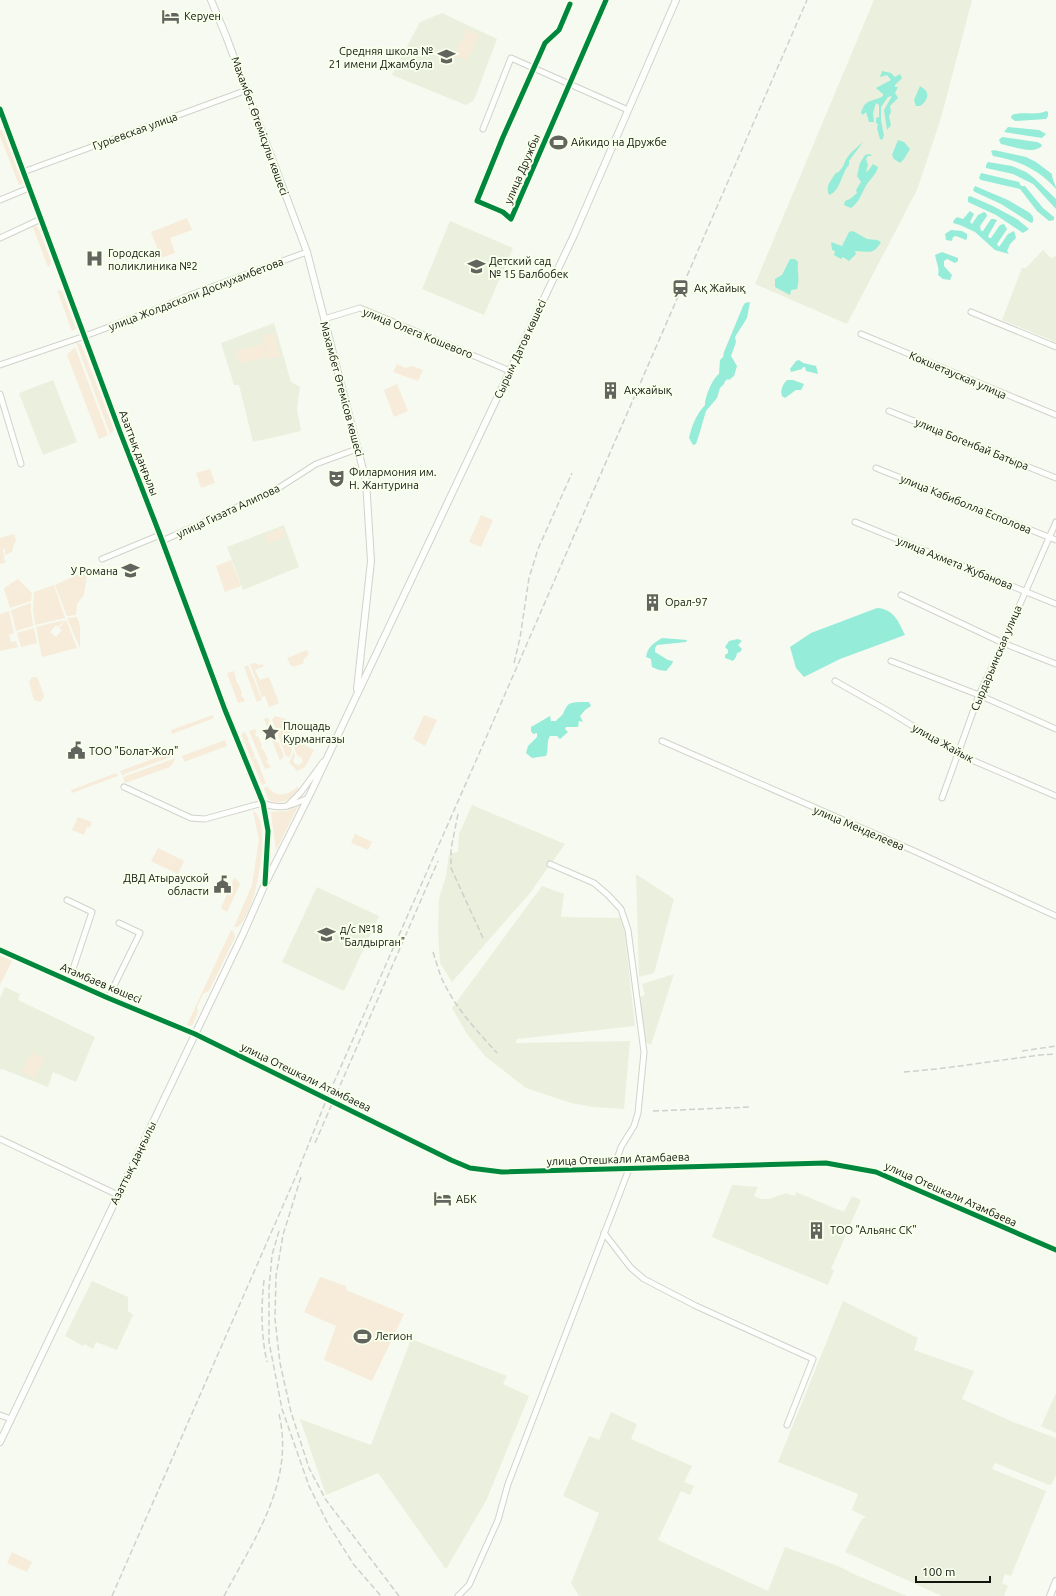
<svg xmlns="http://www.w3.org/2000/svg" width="1056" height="1596" viewBox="0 0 1056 1596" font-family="Ubuntu,sans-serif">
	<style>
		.built { fill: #eaf0dd }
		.green { fill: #f7ebd9 }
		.water { fill: #95ecd8 }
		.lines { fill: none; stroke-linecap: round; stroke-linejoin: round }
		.minor-casing { stroke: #d0d3cb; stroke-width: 7 }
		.major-casing { stroke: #d0d3cb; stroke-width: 8 }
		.minor { stroke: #fefefd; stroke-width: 5 }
		.major { stroke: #fefefd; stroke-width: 6 }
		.rail { stroke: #ced0cc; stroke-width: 1.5; stroke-dasharray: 6 3; stroke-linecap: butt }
		.cycleway-casing { stroke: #f8ffeb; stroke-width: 8 }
		.cycleway { stroke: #00873e; stroke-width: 5 }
		.labels { text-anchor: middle; stroke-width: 4; stroke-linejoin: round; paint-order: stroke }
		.poi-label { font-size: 11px; fill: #12140e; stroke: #f8ffeb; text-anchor: start }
		.street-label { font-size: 11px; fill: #12140e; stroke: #f8ffeb }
	</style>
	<rect width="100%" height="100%" fill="#f7faf0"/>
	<g class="built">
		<polygon points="874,0 972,0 941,118 917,190 847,324 755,284"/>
		<polygon points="442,13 497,39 474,100 466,105 392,75 420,22"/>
		<polygon points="450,221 513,248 484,315 422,289"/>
		<polygon points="1043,250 1051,258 1056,256 1056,343 1052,342 1051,340 1002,320 1022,268 1026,268"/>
		<polygon points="274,323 291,382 300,387 297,409 301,431 253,442 239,385 234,385 221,343"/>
		<polygon points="53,380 77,442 43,455 19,393"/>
		<polygon points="284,525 299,567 243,590 227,547"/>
		<polygon points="472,805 565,844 530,893 452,982 440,963 438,930 439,899 446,876 449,854 458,852 459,834"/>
		<polygon points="636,874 674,899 654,973 639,977"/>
		<polygon points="542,886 564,894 561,917 621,918 624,927 635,1026 517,1039 515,1043 630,1041 624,1109 593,1107 571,1103 526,1088 485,1056 467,1034 452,1008"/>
		<polygon points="317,887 379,916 344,991 282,962"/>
		<polygon points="674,974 651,1045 645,1042 640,997 645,995 642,984"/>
		<polygon points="5,987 20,994 18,1000 95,1037 76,1082 53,1072 48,1087 2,1069 0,1070 0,998"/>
		<polygon points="732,1185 758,1187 754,1196 761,1199 769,1199 786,1193 795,1196 796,1192 844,1212 852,1196 861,1200 831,1269 834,1270 828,1285 712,1237"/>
		<polygon points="92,1281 128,1297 128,1311 133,1315 117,1350 96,1342 93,1349 84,1344 83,1346 65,1336"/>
		<polygon points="843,1301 918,1338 914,1350 974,1371 962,1399 1013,1422 1056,1438 1056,1475 1052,1484 1049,1485 995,1463 992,1469 1046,1491 1011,1576 1005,1574 1002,1583 1008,1586 1004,1596 942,1596 845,1552 862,1519 866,1517 852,1510 858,1494 778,1462"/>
		<polygon points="411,1339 507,1376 503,1384 529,1396 486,1501 446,1569 378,1473 326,1495 300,1419 371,1445"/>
		<polygon points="1056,1393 1056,1433 1041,1426"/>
		<polygon points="611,1412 637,1424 631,1439 692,1466 684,1482 694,1486 690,1495 681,1491 658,1540 768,1591 785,1547 838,1566 858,1576 907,1596 579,1596 571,1583 599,1513 563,1496 589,1436 599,1440"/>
	</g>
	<g class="green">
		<polygon points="467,29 479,35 467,61 454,56"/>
		<polygon points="0,130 2,130 23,184 19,185 0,136"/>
		<polygon points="187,218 192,230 170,238 175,253 161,258 151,232"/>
		<polygon points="32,225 38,227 51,261 50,265 48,267"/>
		<polygon points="57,290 62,291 76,329 72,331"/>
		<polygon points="274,333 280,356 268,359 263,336"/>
		<polygon points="76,342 81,344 114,430 110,434"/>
		<polygon points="263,344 267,357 239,364 236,351"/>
		<polygon points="75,347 108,435 99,439 67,355"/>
		<polygon points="397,364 405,368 413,366 423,370 418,381 393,372"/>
		<polygon points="397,384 408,411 394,417 384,390"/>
		<polygon points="210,469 215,483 201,488 196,473"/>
		<polygon points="481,515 493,520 481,547 469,542"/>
		<polygon points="282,528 285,537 268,543 265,535"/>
		<polygon points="14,534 16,541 13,546 12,552 5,555 5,549 3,549 5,563 0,564 0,538"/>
		<polygon points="231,560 241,586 225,592 216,566"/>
		<polygon points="82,573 86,573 87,575 84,595 77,604 76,615 67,616 55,585"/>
		<polygon points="18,579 32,593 31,601 10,608 4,588"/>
		<polygon points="54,585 65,618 35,625 33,609 34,592"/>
		<polygon points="31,603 31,610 33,626 16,631 11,610"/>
		<polygon points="9,611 14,633 9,635 11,642 16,641 18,647 0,651 0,614"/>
		<polygon points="77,617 80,626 80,648 67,618"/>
		<polygon points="65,620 58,627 56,625 50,632 56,637 62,630 59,628 66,620 77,648 42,657 36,627"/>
		<polygon points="34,628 37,643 21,647 17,633"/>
		<polygon points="307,650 309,654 303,660 304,663 293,667 292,666 291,666 287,658"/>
		<polygon points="254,663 259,665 262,664 264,666 255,670 260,680 269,677 279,703 269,707 265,696 262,697 250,664"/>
		<polygon points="248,665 262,700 257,702 244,667"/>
		<polygon points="234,671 237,683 238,683 242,693 241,694 242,697 243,697 245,701 238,703 227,673"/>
		<polygon points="32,677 37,677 38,679 44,696 43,699 40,702 34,700 29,682"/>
		<polygon points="213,715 214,718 172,734 171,730"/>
		<polygon points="424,715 437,720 425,746 413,739"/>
		<polygon points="274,716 286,719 294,740 290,757 286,756 272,719 274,718"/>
		<polygon points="268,718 284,756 280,761 264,719"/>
		<polygon points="255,729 257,732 255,733 256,737 258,736 262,746 261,747 262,750 264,750 268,760 266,761 271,767 265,769 249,731"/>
		<polygon points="245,732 249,740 246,742 249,742 255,757 253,758 252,756 253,759 256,758 266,783 262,785 241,734"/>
		<polygon points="301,735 305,745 314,750 305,767 297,771 292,765 289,763 294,752 295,756 293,761 295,764 299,765 303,762 302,758 297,755 294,747 297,740 296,738"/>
		<polygon points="225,740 227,746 184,762 182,756"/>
		<polygon points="174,751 176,755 122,775 120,771"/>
		<polygon points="176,758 170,767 125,783 123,777"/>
		<polygon points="116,773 118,776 72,793 71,790"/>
		<path d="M267 786C275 798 288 796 297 787L300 789C292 798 280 808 268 799L264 788Z"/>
		<polygon points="298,806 276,851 271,812 287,811"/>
		<path d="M253 811C274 820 255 919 237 927H234L252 885 259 840Z"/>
		<polygon points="78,817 92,822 90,828 87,827 84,835 72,830"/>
		<polygon points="355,834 372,842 368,850 351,843"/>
		<polygon points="158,848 184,861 178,874 151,861"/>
		<polygon points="234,878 237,880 240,884 227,912 221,908"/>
		<polygon points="231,930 234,932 235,937 209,991 203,994 197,1007 198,1012 193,1024 190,1026 187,1025"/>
		<polygon points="0,956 12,961 0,985"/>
		<polygon points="32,1052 44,1059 34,1078 22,1072"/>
		<polygon points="320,1277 346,1286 346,1290 404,1314 372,1381 324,1360 336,1326 304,1312"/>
		<polygon points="12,1552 32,1562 27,1572 7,1563"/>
	</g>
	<g class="water">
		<path d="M882 71 891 73 895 77 900 74 902 78 895 85V87H898L895 93 898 98 890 106 891 112 889 116 891 125 887 130 884 110 892 96 888 97 881 107V120L884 136 882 140 880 139 877 128 878 124 876 123V118L879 117V105L876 103 873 113 874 122H869L866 112 863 115 861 113C866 97 872 103 883 96V94L876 88 891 80 887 75 880 77Z"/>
		<path d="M920 86C922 88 925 89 926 91 930 96 924 104 920 106H916L914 100Z"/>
		<path d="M1046 111 1048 112V116L1046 119 1015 121 1011 118 1012 115C1022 111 1037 116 1046 111Z"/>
		<polygon points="1008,127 1039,130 1046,134 1042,138 1004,132"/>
		<path d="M1002 137 1037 142 1041 144 1042 146C1033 155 1012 146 1001 144L999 140Z"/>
		<polygon points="898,140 904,142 910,149 904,159 900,163 894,159 892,155"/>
		<path d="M863 142 849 161V165C841 173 841 191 829 195 825 186 831 180 836 173L839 172C840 169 843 168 844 164 847 155 855 149 863 142Z"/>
		<path d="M994 150 1026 157 1036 162 1052 174C1052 181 1056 184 1056 189 1039 170 1018 160 993 156L991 151Z"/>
		<path d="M870 154 872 156H868L866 159 868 165 866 172 868 171 873 164 878 167C876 175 871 178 867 184 862 192 859 203 851 208L844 205 845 201 850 199 857 193 856 190 861 182 857 176 860 163 865 155Z"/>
		<polygon points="988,162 1012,166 1026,172 1034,178 1056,199 1056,209 1033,184 1013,174 986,168 986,165"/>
		<polygon points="981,173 1019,182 1021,186 1025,186 1043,208 1054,217 1054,220 1049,221 1037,211 1020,189 981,180 979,178"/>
		<polygon points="975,186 1008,200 1030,213 1033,217 1033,222 1031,223 1001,204 975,192 973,190"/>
		<polygon points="970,196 993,206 1017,219 1029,229 1023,233 996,215 968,202 968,197"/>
		<polygon points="970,211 974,214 970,222 972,224 978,215 984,212 986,213 987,216 980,226 981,231 983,231 991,219 994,219 997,220 988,236 989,238 991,238 1000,225 1004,224 1007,229 997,244 999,247 1008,234 1014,231 1016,238 1010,244 1007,251 1009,254 995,250 975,232 960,225 953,223 954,220 957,217 963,219"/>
		<polygon points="951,230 962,231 967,234 967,238 966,240 956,236 953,237 952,241 946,240 945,234"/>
		<path d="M853 231 867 239 877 240 881 242C873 256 868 251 855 251L856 254 849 261 843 257 841 259 834 255 835 251 832 250 831 242 842 246 849 232Z"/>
		<path d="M942 252 958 258V261L955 263 947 259 944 261V266L952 275 950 280 943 279 938 275C940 268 936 262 935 255Z"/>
		<path d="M790 259H795L798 262C797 271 800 279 797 289L791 290 790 295 775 287V279L782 275Z"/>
		<path d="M750 302 747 318 735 337 736 342 731 356 737 366 734 376 729 380 728 379 725 381 724 384 720 388 717 398 706 411 698 438 696 444 693 445 689 438C692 425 696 415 705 405 705 397 712 379 719 374L720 360 723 357 724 352 743 306 745 303Z"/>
		<polygon points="799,360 803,363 816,366 818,374 806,371 805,367 803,367 802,369 791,372 790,369 796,361"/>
		<path d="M787 380H793L804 384 801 390H796L785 398 782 396C780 390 783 384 787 380Z"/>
		<path d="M877 608C894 609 898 621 905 635L840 659 804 677 796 668 790 647 811 633Z"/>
		<path d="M662 638 687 640 686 642 657 645 655 648V652L668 660 673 661 672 664 666 671 659 670 652 667 651 659 646 657C648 646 653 644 662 638Z"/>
		<polygon points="738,639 742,641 738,645 742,649 740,652 737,653 736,657 733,661 725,658 725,655 728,653 728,650 725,647 729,641"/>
		<path d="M580 702H589L591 706 585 710 580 716 583 722 579 721 578 727H566L565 729 568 732 560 739 557 736H550C546 742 549 750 546 756L532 758 526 753 528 746 537 737V733L533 734 531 731V727L550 716 551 721H556C558 718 561 717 563 714 568 703 568 703 580 702Z"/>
	</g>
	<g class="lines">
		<defs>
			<g id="minor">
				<polyline points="570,4 559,30 545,43 503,137 477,201 503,212 511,219 606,0"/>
				<polyline points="0,109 120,432 160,535 225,710 263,803 268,831 266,881"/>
				<polyline points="483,129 511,58 628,110"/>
				<polyline points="23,172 247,90"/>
				<polyline points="0,200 29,188"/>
				<polyline points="0,238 41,219"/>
				<polyline points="971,312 1056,347"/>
				<polyline points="324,319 360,308 510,371"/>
				<polyline points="861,334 1056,415"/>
				<polyline points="0,365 85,336 167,305 198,292 307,252"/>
				<polyline points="0,394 21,464"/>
				<polyline points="889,411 1056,478"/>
				<polyline points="876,468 1056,540"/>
				<polyline points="855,522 1056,604"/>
				<polyline points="162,541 277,489 316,464 357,449"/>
				<polyline points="102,559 160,535"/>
				<polyline points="901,595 1003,643 1056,664"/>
				<polyline points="891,661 979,695 1056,729"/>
				<polyline points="835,681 890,712 960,755 1056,796"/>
				<polyline points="662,741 912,850 1056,916"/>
				<polyline points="124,787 191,818 205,819 263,803"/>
				<polyline points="942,798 979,695 1003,643 1056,522"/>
				<path d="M263 803C280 811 292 805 308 798"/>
				<polyline points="287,806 301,792 323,762"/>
				<polyline points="550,864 594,883 608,895 621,909 628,930 644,1052 638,1113 634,1126 621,1147 614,1169"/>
				<polyline points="67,900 92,912 69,981"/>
				<polyline points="0,950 108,998 195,1034 451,1160 470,1168 502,1172 826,1163 876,1172 1056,1250"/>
				<polyline points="108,998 140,933 119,923"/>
				<polyline points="0,1139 118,1195"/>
				<polyline points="604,1233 631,1268 644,1279 696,1306 813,1359 787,1425"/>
				<polyline points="0,1415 11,1419"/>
				<polyline points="458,1596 469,1585 498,1520 508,1484 629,1169"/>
			</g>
			<g id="major">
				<polyline points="211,0 226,36 307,252 366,481 371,561 357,689"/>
				<polyline points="0,1442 243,934 265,884 311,792 574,235 676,0"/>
				<polyline points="1050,1596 1056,1581"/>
			</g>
		</defs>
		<use href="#minor" class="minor-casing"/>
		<use href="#major" class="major-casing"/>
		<use href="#minor" class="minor"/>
		<use href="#major" class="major"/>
		<g class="rail">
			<polyline points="514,663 520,638 529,578 538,549 572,473"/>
			<polyline points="458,814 451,849 451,868 483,938"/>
			<path d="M433 952C437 964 440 977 446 987 459 1012 479 1033 497 1053"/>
			<polyline points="1022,1051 1056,1046"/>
			<polyline points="904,1072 937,1069 1040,1055 1056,1054"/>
			<polyline points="653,1111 750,1107"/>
			<polyline points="315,1143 438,861"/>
			<polyline points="301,1177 283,1235 276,1276 275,1319 280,1363 291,1412 309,1468 326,1500 399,1596"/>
			<polyline points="279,1231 272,1255 269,1289 269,1342 282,1409 309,1486 328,1524 354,1565 381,1596"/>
			<path d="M264 1280C261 1307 261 1335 267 1362"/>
			<polyline points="112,1596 296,1176 327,1098 482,747 807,0"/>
			<path d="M224 1596C254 1539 295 1482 279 1414"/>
		</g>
		<defs>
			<g id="cycleway">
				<polyline points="570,4 559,30 545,43 503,137 477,201 503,212 511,219 606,0"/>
				<polyline points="0,109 120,432 160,535 225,710 263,803 268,831 265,884"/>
				<polyline points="0,950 108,998 195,1034 451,1160 470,1168 502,1172 826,1163 876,1172 1056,1250"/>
			</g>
		</defs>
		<use href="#cycleway" class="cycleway-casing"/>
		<use href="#cycleway" class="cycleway"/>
	</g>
	<defs>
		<symbol id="hotel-bare" viewBox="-9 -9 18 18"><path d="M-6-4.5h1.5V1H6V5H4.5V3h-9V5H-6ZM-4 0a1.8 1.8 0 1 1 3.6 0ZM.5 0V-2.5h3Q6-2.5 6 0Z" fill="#62645d" stroke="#f8ffeb" stroke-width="2.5" paint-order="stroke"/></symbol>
		<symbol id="school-bare" viewBox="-9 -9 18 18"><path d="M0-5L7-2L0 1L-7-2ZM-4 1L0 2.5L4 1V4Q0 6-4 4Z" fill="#62645d" stroke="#f8ffeb" stroke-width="2.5" paint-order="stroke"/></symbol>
		<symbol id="stadium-bare" viewBox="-9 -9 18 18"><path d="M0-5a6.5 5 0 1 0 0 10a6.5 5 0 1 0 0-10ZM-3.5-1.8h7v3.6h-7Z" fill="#62645d" stroke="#f8ffeb" stroke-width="2.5" paint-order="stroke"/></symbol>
		<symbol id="hospital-bare" viewBox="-9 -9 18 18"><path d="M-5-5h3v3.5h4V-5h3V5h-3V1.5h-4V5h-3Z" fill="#62645d" stroke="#f8ffeb" stroke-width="2.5" paint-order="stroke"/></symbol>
		<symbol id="station-bare" viewBox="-9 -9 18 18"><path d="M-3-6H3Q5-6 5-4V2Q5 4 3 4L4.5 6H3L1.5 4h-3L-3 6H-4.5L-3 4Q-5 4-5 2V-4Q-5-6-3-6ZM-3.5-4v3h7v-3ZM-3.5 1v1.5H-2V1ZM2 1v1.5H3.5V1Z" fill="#62645d" stroke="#f8ffeb" stroke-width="2.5" paint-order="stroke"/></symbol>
		<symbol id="building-bare" viewBox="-9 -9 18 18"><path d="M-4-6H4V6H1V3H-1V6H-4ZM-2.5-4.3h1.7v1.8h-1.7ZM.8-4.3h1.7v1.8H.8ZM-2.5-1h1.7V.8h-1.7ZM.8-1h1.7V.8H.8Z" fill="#62645d" stroke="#f8ffeb" stroke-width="2.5" paint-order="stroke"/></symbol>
		<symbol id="theatre-bare" viewBox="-9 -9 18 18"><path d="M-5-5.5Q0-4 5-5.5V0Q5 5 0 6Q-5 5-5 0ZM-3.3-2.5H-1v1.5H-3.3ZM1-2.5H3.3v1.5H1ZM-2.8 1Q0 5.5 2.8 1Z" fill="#62645d" stroke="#f8ffeb" stroke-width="2.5" paint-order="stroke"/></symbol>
		<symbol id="sight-bare" viewBox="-9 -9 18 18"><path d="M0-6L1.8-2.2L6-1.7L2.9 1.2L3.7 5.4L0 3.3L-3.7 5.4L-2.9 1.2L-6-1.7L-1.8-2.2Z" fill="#62645d" stroke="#f8ffeb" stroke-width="2.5" paint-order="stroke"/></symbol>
		<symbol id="civic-bare" viewBox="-9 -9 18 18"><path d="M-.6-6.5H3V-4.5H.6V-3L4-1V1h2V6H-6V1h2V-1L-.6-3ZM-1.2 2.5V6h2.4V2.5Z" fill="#62645d" stroke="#f8ffeb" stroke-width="2.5" paint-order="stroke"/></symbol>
	</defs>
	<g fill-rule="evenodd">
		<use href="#hotel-bare" x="158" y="4" width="25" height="25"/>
		<use href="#school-bare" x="434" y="44" width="25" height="25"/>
		<use href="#stadium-bare" x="546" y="130" width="25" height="25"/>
		<use href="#hospital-bare" x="82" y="246" width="25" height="25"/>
		<use href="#school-bare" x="464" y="254" width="25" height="25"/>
		<use href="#station-bare" x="668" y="276" width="25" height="25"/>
		<use href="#building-bare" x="598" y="378" width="25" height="25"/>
		<use href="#theatre-bare" x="324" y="466" width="25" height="25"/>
		<use href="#school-bare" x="118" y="558" width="25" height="25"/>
		<use href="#building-bare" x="640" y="590" width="25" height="25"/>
		<use href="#sight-bare" x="258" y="720" width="25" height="25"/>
		<use href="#civic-bare" x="64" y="738" width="25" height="25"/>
		<use href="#civic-bare" x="210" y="872" width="25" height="25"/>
		<use href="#school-bare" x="314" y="922" width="25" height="25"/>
		<use href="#hotel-bare" x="430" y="1186" width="25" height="25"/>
		<use href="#building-bare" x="804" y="1218" width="25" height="25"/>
		<use href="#stadium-bare" x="350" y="1324" width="25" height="25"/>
	</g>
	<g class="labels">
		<g class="poi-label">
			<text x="184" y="20">Керуен</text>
			<text x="433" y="55" text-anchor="end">Средняя школа №<tspan x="433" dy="13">21 имени Джамбула</tspan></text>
			<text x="571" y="146">Айкидо на Дружбе</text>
			<text x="108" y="257">Городская<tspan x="108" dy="13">поликлиника №2</tspan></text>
			<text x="489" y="265">Детский сад<tspan x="489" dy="13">№ 15 Балбобек</tspan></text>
			<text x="694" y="292">Ақ Жайық</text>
			<text x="624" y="394">Ақжайық</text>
			<text x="349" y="476">Филармония им.<tspan x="349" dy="13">Н. Жантурина</tspan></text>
			<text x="118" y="575" text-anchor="end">У Романа</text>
			<text x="665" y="606">Орал-97</text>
			<text x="283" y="730">Площадь<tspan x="283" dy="13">Курмангазы</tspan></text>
			<text x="89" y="755">ТОО "Болат-Жол"</text>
			<text x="209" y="882" text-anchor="end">ДВД Атырауской<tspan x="209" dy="13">области</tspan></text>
			<text x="340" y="933">д/с №18<tspan x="340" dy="13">"Балдырган"</tspan></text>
			<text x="456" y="1203">АБК</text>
			<text x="830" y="1234">ТОО "Альянс СК"</text>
			<text x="375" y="1340">Легион</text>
		</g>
		<g class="street-label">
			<text transform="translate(260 126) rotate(70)" y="4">Махамбет Өтемісұлы көшесі</text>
			<text transform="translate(135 131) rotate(-20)" y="4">Гурьевская улица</text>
			<text transform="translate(522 169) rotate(-67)" y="4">улица Дружбы</text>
			<text transform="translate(196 294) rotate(-21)" y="4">улица Жолдаскали Досмухамбетова</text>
			<text transform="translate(418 333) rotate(22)" y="4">улица Олега Кошевого</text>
			<text transform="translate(520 349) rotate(-65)" y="4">Сырым Датов көшесі</text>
			<text transform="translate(958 375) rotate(23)" y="4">Кокшетауская улица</text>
			<text transform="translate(342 389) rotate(75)" y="4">Махамбет Өтемісов көшесі</text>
			<text transform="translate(972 444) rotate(22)" y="4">улица Богенбай Батыра</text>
			<text transform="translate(139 453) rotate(69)" y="4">Азаттық даңғылы</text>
			<text transform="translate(966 504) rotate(22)" y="4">улица Кабиболла Есполова</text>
			<text transform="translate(228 511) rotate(-25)" y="4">улица Гизата Алипова</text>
			<text transform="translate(955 563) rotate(22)" y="4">улица Ахмета Жубанова</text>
			<text transform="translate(996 658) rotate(-67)" y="4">Сырдарьинская улица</text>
			<text transform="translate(943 743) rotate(29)" y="4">улица Жайык</text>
			<text transform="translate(859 828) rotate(23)" y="4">улица Менделеева</text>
			<text transform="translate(101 983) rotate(23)" y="4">Атамбаев көшесі</text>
			<text transform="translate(306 1077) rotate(26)" y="4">улица Отешкали Атамбаева</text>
			<text transform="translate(618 1159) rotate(-2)" y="4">улица Отешкали Атамбаева</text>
			<text transform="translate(133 1163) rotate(-64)" y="4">Азаттық даңғылы</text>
			<text transform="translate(951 1194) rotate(24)" y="4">улица Отешкали Атамбаева</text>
		</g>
	</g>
	<path d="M916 1576v6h74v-6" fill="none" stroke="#12140e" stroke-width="2"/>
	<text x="922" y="1576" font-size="12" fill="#12140e" stroke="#f8ffeb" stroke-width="3" paint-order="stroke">100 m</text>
</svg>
